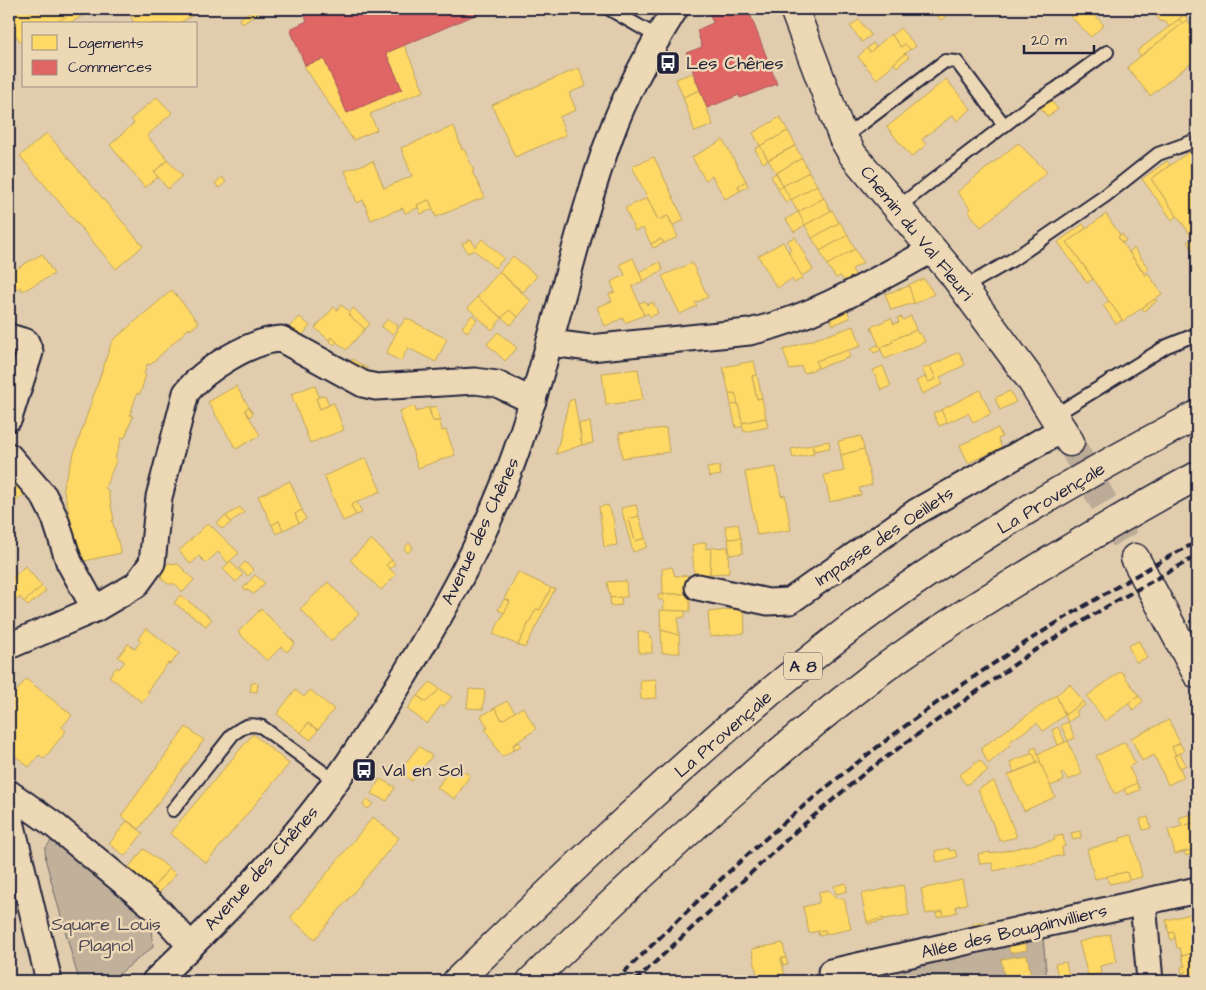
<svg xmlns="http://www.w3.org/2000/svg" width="1206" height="990" viewBox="0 0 1206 990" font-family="'Architects Daughter',sans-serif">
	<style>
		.green { fill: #c1b19b; stroke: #726a6b }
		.homes { fill: #ffd966; stroke: #bda259 }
		.shops { fill: #e06666; stroke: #a75259 }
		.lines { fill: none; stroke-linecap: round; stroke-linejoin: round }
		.secondary-tunnel { stroke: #bbab97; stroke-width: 28; stroke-dasharray: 28 14; stroke-linecap: butt }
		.lane-casing { stroke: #22223b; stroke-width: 16 }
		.street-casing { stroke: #22223b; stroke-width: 29 }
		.secondary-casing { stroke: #22223b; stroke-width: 31 }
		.highway-casing { stroke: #22223b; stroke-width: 31 }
		.lane { stroke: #edd8b6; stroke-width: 12 }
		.street { stroke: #edd8b6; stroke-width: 25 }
		.secondary { stroke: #edd8b6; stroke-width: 28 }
		.highway { stroke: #edd8b6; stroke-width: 28 }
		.rail { stroke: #22223b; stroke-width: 4; stroke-dasharray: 8 4; stroke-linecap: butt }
		.labels { text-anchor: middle; stroke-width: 5; stroke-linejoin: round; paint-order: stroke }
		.shield { fill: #edd8b6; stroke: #5f5960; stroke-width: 1 }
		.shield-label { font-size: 16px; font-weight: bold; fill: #22223b }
		.poi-label { font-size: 18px; fill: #22223b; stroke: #edd8b6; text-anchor: start }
		.street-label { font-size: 18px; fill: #22223b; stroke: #edd8b6 }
		.park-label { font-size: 18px; fill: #4a4653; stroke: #edd8b6 }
	</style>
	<rect width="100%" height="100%" fill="#e1cdae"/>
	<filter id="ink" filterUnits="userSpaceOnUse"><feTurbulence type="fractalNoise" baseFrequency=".02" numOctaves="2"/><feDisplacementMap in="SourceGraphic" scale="10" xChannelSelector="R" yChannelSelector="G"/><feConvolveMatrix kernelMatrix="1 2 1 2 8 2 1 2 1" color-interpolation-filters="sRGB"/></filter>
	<g filter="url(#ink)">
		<g class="green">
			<polygon points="53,838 150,920 153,947 110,981 79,981 46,862 45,849"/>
			<polygon points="1043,937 1047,981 853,981"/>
		</g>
		<g class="homes">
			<polygon points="9,9 28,9 30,12 35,9 78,10 54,24 24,24 24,41 21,43 15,34 9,38"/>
			<polygon points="144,9 203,9 178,24 135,24 131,17"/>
			<polygon points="254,9 259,13 242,24 239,19"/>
			<polygon points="931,9 954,9 941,20"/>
			<polygon points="1063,9 1089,9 1104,25 1091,37"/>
			<polygon points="1161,9 1178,9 1176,10 1182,17 1169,27 1164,20 1161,22 1155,13"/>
			<polygon points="1178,9 1184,9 1187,20 1183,24 1179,19 1182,17 1176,10"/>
			<polygon points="78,10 82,16 68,24 60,24 58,21"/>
			<polygon points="1179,19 1183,24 1140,56 1137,51"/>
			<polygon points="859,20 871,35 862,42 850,26"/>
			<polygon points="1187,20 1197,33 1197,58 1150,96 1127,67"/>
			<polygon points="900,28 916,46 911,50 905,44 901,47 892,35"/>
			<polygon points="891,34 901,47 905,44 910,49 877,79 858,57 867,48 870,52"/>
			<polygon points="12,36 15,41 9,44 9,38"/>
			<polygon points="873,43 876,47 870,52 867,48"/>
			<polygon points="404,45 424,91 370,114 377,130 353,140 304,66 324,59 347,113 402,89 386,53"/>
			<polygon points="906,53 909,57 897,67 894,63"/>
			<polygon points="579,68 586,86 569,93 576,110 559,117 566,135 515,157 492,105"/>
			<polygon points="692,73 700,90 683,97 676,79"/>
			<polygon points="946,79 971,109 957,121 953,115 922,139 926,145 911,157 887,127"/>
			<polygon points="700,90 713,125 695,132 683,97"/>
			<polygon points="157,97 172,113 147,136 168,160 154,172 158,177 145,188 110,145 134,123 131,119"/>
			<polygon points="1049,98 1058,109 1048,117 1039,106"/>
			<polygon points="780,117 788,131 760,146 753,133"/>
			<polygon points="454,126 462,150 464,149 474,171 472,172 485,197 436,217 429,200 417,205 418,208 405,213 403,208 371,220 363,200 357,203 345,171 373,161 384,188 412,176 401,148"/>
			<polygon points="788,131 796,145 768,160 760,146"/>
			<polygon points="47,133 143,246 116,269 20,156"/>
			<polygon points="723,140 746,181 738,186 740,191 725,199 712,176 705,180 692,157"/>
			<polygon points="1018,143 1047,172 981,227 968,211 971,209 957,192"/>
			<polygon points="760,146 768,160 763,163 755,149"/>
			<polygon points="795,146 802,158 776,173 768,160"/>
			<polygon points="1190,151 1197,162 1197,244 1151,179"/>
			<polygon points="654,157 684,220 673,225 668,216 658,220 632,166"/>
			<polygon points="802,158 809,172 783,186 776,173"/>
			<polygon points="168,160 182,176 168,189 154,172"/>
			<polygon points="1167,161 1170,165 1151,179 1177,216 1172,220 1142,179"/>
			<polygon points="809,172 817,185 791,200 783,186"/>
			<polygon points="776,173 783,186 778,189 771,176"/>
			<polygon points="222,177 226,182 219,188 215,183"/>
			<polygon points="746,181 748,186 740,191 738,186"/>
			<polygon points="817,185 824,198 798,212 791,200"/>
			<polygon points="783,186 791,200 786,203 778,189"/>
			<polygon points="647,198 658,220 668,216 678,237 664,243 661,239 651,244 643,228 635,231 625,208"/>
			<polygon points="824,198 831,211 805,225 798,212"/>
			<polygon points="429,200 433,209 421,214 417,205"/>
			<polygon points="832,210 839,223 812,238 805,225"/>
			<polygon points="798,212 805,225 794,232 786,219"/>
			<polygon points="1106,214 1120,235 1118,237 1145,275 1148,273 1162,294 1123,321 1067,242"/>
			<polygon points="840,222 848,235 820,251 812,238"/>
			<polygon points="1083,224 1086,228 1067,242 1093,279 1087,283 1058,242"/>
			<polygon points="1122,234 1126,241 1122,243 1118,237"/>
			<polygon points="848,235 855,249 827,265 820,251"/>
			<polygon points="795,237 813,270 801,276 788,252 791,250 787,241"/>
			<polygon points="1193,238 1197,244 1197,256 1187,242"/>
			<polygon points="471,239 475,247 482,239 504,258 495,268 474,250 468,253 462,244"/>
			<polygon points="661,239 664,243 653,248 651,244"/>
			<polygon points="783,242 803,278 794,283 792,279 777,288 758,256"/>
			<polygon points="1134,248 1149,269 1144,273 1129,252"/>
			<polygon points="855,249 863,263 852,269 858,280 847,286 841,276 836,278 827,265"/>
			<polygon points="42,254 54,274 23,291 20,287 11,293 9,288 9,273"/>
			<polygon points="513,256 537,276 523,292 499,272"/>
			<polygon points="633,258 643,281 632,286 644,315 625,323 623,318 605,326 597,307 612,301 609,294 615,292 611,282 625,275 620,264"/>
			<polygon points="660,262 663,270 643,281 639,272"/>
			<polygon points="692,263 708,297 695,303 697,306 680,314 662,276"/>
			<polygon points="499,272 531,301 518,317 509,310 502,318 477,297"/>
			<polygon points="924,279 934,294 914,304 908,285"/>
			<polygon points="909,286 914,303 891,310 885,294"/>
			<polygon points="172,290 199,323 190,330 189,328 150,365 147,364 144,374 146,375 140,394 137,393 130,415 133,416 125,438 122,437 115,458 117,459 105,488 108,490 114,520 112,520 121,553 80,562 63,486 112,341"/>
			<polygon points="477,297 502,318 492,330 468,308"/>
			<polygon points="1155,299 1157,301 1144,311 1142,308"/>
			<polygon points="645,301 647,305 653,302 658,313 650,317 648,313 644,315 639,303"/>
			<polygon points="1109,301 1122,320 1116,324 1103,305"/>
			<polygon points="341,305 350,312 348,314 365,329 346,350 331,337 329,340 315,328 334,307 337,310"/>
			<polygon points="353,308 370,324 365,329 348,314"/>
			<polygon points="847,309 850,318 833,325 829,316"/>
			<polygon points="509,310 518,317 511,325 502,318"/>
			<polygon points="472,315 477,320 467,332 462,327"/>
			<polygon points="911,316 916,330 892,340 893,342 880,348 871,327 891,318 894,324 899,322 897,318 902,317 903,320"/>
			<polygon points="300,317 310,326 296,343 281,334"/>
			<polygon points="406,318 447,339 436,362 408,348 401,361 386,354 398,329"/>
			<polygon points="388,319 398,325 393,334 381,327"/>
			<polygon points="854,326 861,346 816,361 818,368 804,373 801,366 790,370 783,350"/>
			<polygon points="916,330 918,334 921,333 925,342 885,359 880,348 893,342 892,340"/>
			<polygon points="498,332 517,348 505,361 487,344"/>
			<polygon points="331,337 337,342 334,345 329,340"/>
			<polygon points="878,345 881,350 874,353 871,348"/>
			<polygon points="9,349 20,354 16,363 9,365"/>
			<polygon points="848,350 850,357 818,368 816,361"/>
			<polygon points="959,352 965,365 940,377 943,384 922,394 916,381 925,377 928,382 936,379 930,366"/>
			<polygon points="352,359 368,369 365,374 348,364"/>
			<polygon points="754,361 757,375 752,376 757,399 762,398 766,418 742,423 735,393 729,394 723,367"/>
			<polygon points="883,366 891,386 881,390 873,370"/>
			<polygon points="930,366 936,379 928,382 922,369"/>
			<polygon points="638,369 643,400 606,405 602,373"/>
			<polygon points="757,375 762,398 757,399 752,376"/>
			<polygon points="315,385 319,397 316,398 320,409 334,403 344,430 310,443 291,394"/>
			<polygon points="236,386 249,407 245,410 260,435 236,449 208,402"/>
			<polygon points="980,390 991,414 973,422 968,413 947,423 941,410"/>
			<polygon points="1010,391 1016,402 1000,410 995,398"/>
			<polygon points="735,393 738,404 731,405 729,394"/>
			<polygon points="325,395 329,405 320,409 316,398"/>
			<polygon points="574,399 582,445 556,454 569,401"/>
			<polygon points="738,404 743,426 736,428 731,405"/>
			<polygon points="415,406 416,412 428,407 433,421 440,421 442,431 446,430 455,455 418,468 399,411"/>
			<polygon points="436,406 440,421 433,421 429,408"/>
			<polygon points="249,407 253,414 249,417 245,410"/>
			<polygon points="941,410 947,423 939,426 933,413"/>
			<polygon points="766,418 768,427 744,432 742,423"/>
			<polygon points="590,422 593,443 582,445 579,423"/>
			<polygon points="666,428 669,452 622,458 619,433"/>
			<polygon points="998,428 1002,437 998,439 1002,448 968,463 960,445"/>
			<polygon points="861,436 864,449 841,455 838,441"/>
			<polygon points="829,441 830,448 814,451 812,444"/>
			<polygon points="812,445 814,454 793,458 791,449"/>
			<polygon points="864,449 872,485 859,488 861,495 830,502 824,475 844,471 841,455"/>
			<polygon points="366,458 381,491 351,505 356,515 343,521 324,476"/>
			<polygon points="719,466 721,475 709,477 707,468"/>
			<polygon points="776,467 781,496 785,495 791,530 757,535 745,472"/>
			<polygon points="9,468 28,491 9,507"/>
			<polygon points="290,481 302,510 295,514 299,523 283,530 279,521 272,525 258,496"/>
			<polygon points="357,502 362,513 356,515 351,505"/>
			<polygon points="608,505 613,517 617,545 604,547 599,507"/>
			<polygon points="636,505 639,516 629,519 635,541 645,538 647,547 633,552 621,508"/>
			<polygon points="240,507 244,513 230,522 226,516"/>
			<polygon points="302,510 306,519 299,523 295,514"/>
			<polygon points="226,516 231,523 222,529 216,523"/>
			<polygon points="639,516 645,538 635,541 629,519"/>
			<polygon points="279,521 283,530 276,534 272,525"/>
			<polygon points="208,523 239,553 228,563 218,552 206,563 199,556 191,564 179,551"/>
			<polygon points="738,524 741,538 728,539 725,526"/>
			<polygon points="741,538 743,553 730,555 728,539"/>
			<polygon points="371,539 392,560 386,565 396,575 381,590 350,560"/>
			<polygon points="706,542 706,549 711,548 710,574 694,575 692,545"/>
			<polygon points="409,543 413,547 408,553 404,549"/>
			<polygon points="728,547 729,573 710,574 711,548"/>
			<polygon points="392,560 395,564 390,569 386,565"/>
			<polygon points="230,561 243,575 236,582 223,569"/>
			<polygon points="245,562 254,570 248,576 239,568"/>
			<polygon points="168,563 178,564 194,580 183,592 175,584 168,584 162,579 161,572"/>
			<polygon points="25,566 42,586 24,602 20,597 9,606 9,581"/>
			<polygon points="672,567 675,576 688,575 690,594 663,594 662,569"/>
			<polygon points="518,572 551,588 540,610 536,609 518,645 493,634 510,601 504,599"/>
			<polygon points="255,575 265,583 254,594 243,588"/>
			<polygon points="626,581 627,597 610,598 607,582"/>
			<polygon points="328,582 359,614 331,641 300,609"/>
			<polygon points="42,586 46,591 28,606 24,602"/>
			<polygon points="551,588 555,589 525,648 518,645 536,609 540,610"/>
			<polygon points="663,594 664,600 659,600 658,595"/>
			<polygon points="663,594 690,594 690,611 664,611"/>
			<polygon points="180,595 212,619 206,626 174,603"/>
			<polygon points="621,597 622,605 611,606 610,598"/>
			<polygon points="504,599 510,601 504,613 498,610"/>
			<polygon points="744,608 745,633 710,637 708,612"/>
			<polygon points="261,609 295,643 287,652 281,647 267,661 238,632"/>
			<polygon points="660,610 685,611 685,617 678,618 679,635 661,630"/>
			<polygon points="146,628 179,653 171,664 168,663 147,691 150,692 142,702 109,676 117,667 119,669 125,662 118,657 128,644 135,649 141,641 138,639"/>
			<polygon points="661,630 679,635 680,653 662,653"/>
			<polygon points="638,631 649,634 650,638 652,638 652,653 639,653"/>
			<polygon points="1139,641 1147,658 1136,662 1128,646"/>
			<polygon points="1121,671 1139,696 1105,721 1087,696"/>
			<polygon points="26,679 72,715 62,727 66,731 44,759 39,755 29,767 9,751 9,694 12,697"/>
			<polygon points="656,679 657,698 641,699 640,680"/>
			<polygon points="252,682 258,683 257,692 250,691"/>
			<polygon points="430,682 440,689 426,702 418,696"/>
			<polygon points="1070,684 1083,702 1065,715 1056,695"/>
			<polygon points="440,689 452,697 443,707 441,705 427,724 407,709 417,696 426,702"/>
			<polygon points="469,689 485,690 483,709 467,708"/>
			<polygon points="295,690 304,697 310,690 334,709 318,730 308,723 301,733 277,714"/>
			<polygon points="1056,695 1065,715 1043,731 1037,723 1009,742 1010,745 988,764 981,748"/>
			<polygon points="1139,696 1143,701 1133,710 1128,703"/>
			<polygon points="507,701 515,712 502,720 495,708"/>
			<polygon points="1083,702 1085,705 1076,711 1078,715 1068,722 1065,715"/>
			<polygon points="523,707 536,729 513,745 515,749 502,757 485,729 488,728 481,716 495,708 502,720"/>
			<polygon points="1169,720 1180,743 1172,747 1176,755 1174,756 1184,777 1168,785 1154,755 1142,761 1131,738"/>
			<polygon points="1068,722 1075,738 1068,741 1061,725"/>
			<polygon points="308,723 318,730 311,740 301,733"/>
			<polygon points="186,727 204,740 139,829 121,816"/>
			<polygon points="1058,727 1065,742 1058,745 1052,730"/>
			<polygon points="253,734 289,764 206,863 170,833"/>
			<polygon points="1068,741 1082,774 1068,780 1064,773 1061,774 1064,781 1050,786 1037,754"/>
			<polygon points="519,742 521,746 515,749 513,745"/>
			<polygon points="1125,742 1135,763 1129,767 1137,783 1115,794 1096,756"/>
			<polygon points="1180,743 1184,751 1176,755 1172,747"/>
			<polygon points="419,746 432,756 412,781 399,771"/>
			<polygon points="1036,747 1040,762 1037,763 1030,750"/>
			<polygon points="1033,753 1037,763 1014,772 1010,762"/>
			<polygon points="1180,753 1186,765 1180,768 1174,756"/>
			<polygon points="980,760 988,771 966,785 959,775"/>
			<polygon points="1040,762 1055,797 1024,811 1008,775"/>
			<polygon points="452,765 470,775 455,799 437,788"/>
			<polygon points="380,779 395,787 387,801 371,794"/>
			<polygon points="994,781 1017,837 1000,841 978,789"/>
			<polygon points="1137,783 1140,790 1127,795 1124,789"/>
			<polygon points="368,799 373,804 368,809 363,805"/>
			<polygon points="1194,813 1197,822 1182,826 1179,818"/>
			<polygon points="373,817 399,838 315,939 290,918"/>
			<polygon points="1148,817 1151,828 1143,830 1140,819"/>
			<polygon points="127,821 143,833 125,856 109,844"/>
			<polygon points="1197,822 1197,853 1192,854 1191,850 1175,854 1168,830"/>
			<polygon points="1080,831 1081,838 1073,840 1071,833"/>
			<polygon points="1063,835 1065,846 1062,847 1063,855 994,871 992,863 980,864 978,854 990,852 990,854 1055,840 1054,837"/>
			<polygon points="1132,835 1142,877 1129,880 1127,872 1095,879 1087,849 1120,841 1120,838"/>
			<polygon points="949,848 949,851 955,850 957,857 937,862 935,851"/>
			<polygon points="144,849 169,868 153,888 128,868"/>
			<polygon points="1191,850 1192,854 1186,856 1184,852"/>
			<polygon points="169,868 176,874 159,893 153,888"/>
			<polygon points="1127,872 1129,880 1109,884 1107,876"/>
			<polygon points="962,880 967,904 956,906 957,912 943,916 943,911 926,914 921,889"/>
			<polygon points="846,883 847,891 836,894 834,886"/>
			<polygon points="903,885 909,915 867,922 861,894"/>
			<polygon points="828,890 838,899 844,898 851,929 827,934 825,930 809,933 803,907 819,903 819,892"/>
			<polygon points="943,911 943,916 937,917 936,913"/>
			<polygon points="1195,913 1197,924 1197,952 1182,956 1180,948 1177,948 1174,932 1169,933 1166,920"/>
			<polygon points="883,918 883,921 868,924 867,922"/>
			<polygon points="984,921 985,928 974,930 973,923"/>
			<polygon points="825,930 827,934 819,936 818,931"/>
			<polygon points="1174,932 1175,938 1171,940 1169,933"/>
			<polygon points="1110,934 1117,962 1100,966 1101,974 1088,976 1079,942"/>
			<polygon points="1025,940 1027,950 1010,953 1008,943"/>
			<polygon points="783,943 786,958 781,958 786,981 747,981 758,979 752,949"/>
			<polygon points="1197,952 1197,981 1184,981 1182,973 1186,972 1182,956"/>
			<polygon points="1027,955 1032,981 1005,981 1001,959"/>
			<polygon points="781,958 786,958 788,964 783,965"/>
			<polygon points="1066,962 1070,981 1059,981 1055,964"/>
			<polygon points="1185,965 1186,972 1182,973 1181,967"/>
		</g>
		<g class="shops">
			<polygon points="302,9 489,9 386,53 402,89 347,113 324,59 305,65 290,29 307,21"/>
			<polygon points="708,9 748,9 777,84 740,98 739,95 707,108 686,53 702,47 697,30 713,23"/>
		</g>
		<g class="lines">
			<polyline class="secondary-tunnel" points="1070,442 1135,558"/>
			<defs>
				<g id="lane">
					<polyline points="611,10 658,37"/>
					<polyline points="843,138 945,61 957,62 1004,125"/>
					<polyline points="897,208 1032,104 1056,89 1107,52"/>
					<polyline points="963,288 1012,260 1105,196 1158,154 1197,140"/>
					<polyline points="1055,415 1167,346 1197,334"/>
					<path d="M173 810 233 734C244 726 249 723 262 727L335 781"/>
				</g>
				<g id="street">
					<polyline points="9,337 26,342 30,352 9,418"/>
					<path d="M551 343 590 348 749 332C814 318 874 281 932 250"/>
					<polyline points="9,456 44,496 55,518 69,562 95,609 9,646"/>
					<polyline points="698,587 768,602 790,601 916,512 1063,429"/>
					<path d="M95 609 136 585 152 563 159 497 186 393C204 369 252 340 281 339L363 384 376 387 475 381 497 384 533 401"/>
					<polyline points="9,793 53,824 160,912 191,946"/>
					<polyline points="9,813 49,981"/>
					<polyline points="1143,903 1150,981"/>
					<polyline points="831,972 1197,890"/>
					<path d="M155 981C211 927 268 870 316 808 358 753 394 694 429 634 463 576 494 515 516 452 553 347 573 238 611 134 627 90 651 48 675 9"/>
				</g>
				<g id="secondary">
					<polyline points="794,9 843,138 853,155 953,274 1031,380 1070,442"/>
					<polyline points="1135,558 1197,674"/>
				</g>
				<g id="highway">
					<path d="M457 981C582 860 707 738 845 632 954 549 1076 479 1197 415"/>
					<path d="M531 981C640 875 751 770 871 678 917 643 966 612 1015 582 1075 545 1135 509 1197 476"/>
				</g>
			</defs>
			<use href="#lane" class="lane-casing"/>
			<use href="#street" class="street-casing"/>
			<use href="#secondary" class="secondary-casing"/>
			<use href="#highway" class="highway-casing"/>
			<use href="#lane" class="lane"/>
			<use href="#street" class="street"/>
			<use href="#secondary" class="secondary"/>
			<use href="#highway" class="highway"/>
			<g class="rail">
				<path d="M615 981C671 927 726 872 786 821 880 741 979 669 1086 605 1122 584 1159 561 1197 542"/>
				<polyline points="635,981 796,831 867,771 1029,654 1111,604 1197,556"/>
			</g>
		</g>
	</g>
	<defs>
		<symbol id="bus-square" viewBox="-11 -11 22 22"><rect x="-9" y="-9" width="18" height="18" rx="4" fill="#22223b" stroke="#edd8b6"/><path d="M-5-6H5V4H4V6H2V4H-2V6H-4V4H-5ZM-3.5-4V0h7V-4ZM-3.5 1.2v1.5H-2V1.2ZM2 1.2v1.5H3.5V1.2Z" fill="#fff"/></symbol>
	</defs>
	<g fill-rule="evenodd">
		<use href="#bus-square" x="654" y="49" width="28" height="28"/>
		<use href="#bus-square" x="350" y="756" width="28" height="28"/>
	</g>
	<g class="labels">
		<rect class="shield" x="784" y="652.5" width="38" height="27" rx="4"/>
		<g class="shield-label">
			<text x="803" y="672">A 8</text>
		</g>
		<g class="poi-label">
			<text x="686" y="69">Les Chênes</text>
			<text x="382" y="776">Val en Sol</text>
		</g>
		<g class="street-label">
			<text transform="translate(917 233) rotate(51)" y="6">Chemin du Val Fleuri</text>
			<text transform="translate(1051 498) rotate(-31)" y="6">La Provençale</text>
			<text transform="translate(480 531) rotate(-65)" y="6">Avenue des Chênes</text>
			<text transform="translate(884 536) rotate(-34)" y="6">Impasse des Oeillets</text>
			<text transform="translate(723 734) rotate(-41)" y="6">La Provençale</text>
			<text transform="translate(261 868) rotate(-48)" y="6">Avenue des Chênes</text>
			<text transform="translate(1014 931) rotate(-13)" y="6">Allée des Bougainvilliers</text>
		</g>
		<g class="park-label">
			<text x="106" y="930">Square Louis<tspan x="106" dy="21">Plagnol</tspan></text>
		</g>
	</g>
	<rect width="1206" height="990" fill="none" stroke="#edd8b6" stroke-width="30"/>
	<rect x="15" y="15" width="1176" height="960" fill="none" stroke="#22223b" stroke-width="2" filter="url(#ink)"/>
	<rect x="22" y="22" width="175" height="65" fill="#edd8b6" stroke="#9c8f85"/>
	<rect x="32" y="35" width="25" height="15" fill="#ffd966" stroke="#9c8f85"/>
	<text x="68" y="48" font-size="15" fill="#22223b">Logements</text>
	<rect x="32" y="60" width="25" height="15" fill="#e06666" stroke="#9c8f85"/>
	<text x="68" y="72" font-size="15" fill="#22223b">Commerces</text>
	<path d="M1024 45v8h70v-8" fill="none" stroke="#22223b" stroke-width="2.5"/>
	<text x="1031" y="45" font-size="15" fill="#22223b" stroke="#edd8b6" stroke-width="4" paint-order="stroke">20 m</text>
</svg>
